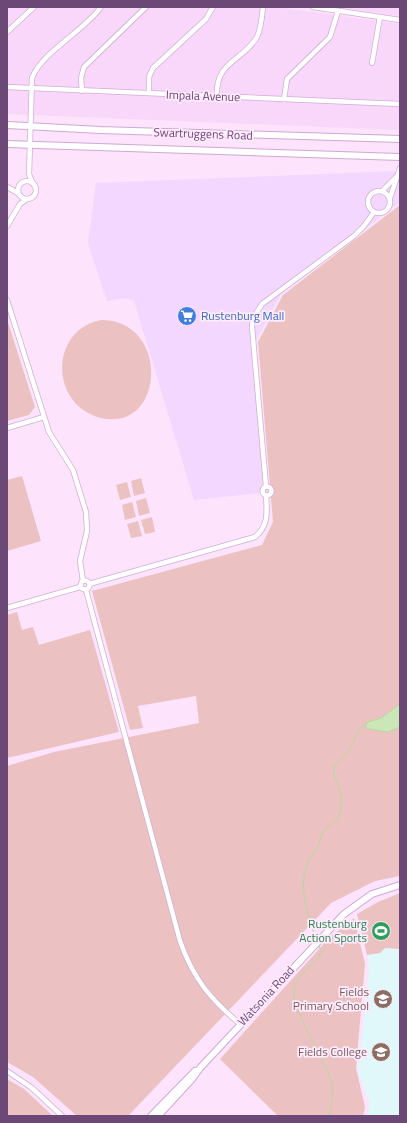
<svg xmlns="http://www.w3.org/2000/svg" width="407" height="1123" viewBox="0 0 407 1123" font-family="'Titillium Web',sans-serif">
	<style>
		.residential { fill: #f9d7fa }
		.commercial { fill: #f3d7fe }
		.education { fill: #e0f8f9 }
		.green { fill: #ebc2c1 }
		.water { fill: #cce7b7; stroke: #b7d99d }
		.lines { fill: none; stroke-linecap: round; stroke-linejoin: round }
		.stream { stroke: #b7d99d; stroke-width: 1 }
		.street-casing { stroke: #cfafd4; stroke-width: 6 }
		.secondary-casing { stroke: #cea9d4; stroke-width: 8 }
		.street { stroke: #fff; stroke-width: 4.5 }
		.secondary { stroke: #fff; stroke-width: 6 }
		.labels { text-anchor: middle; stroke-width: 3.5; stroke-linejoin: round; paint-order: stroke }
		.street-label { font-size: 12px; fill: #6c4876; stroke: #ffeafe }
		.shop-label { font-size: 12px; fill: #366cbe; stroke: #ffeafe; text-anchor: start }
		.leisure-label { font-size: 12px; fill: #27864d; stroke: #ffeafe; text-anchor: end }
		.education-label { font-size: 12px; fill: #785e54; stroke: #ffeafe; text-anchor: end }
	</style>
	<rect width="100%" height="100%" fill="#fde3fc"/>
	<g class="residential">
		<polygon points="7,7 277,7 400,24 400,117 398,130 7,114"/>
		<polygon points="337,7 400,7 400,16"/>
	</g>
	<polygon class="commercial" points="400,171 400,202 281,294 256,341 269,492 194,500 134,301 125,298 107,301 88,243 96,183"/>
	<polygon class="education" points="385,948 400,949 400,1116 367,1116 370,1103 358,1073 369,968 367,955 380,953"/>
	<g class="green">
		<polygon points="400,205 400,876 375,881 331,903 128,1116 77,1116 33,1077 7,1062 7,766 54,752 199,723 196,696 138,706 143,728 130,730 92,591 262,545 273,522 258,342 283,295"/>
		<polygon points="7,319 35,407 29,415 7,421"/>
		<path d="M101 320C171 320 165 433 101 418 88 415 77 407 70 396 52 366 66 326 101 320Z"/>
		<polygon points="22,476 41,541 7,551 7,480"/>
		<polygon points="141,478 145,493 134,496 131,481"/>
		<polygon points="127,482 131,497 120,500 116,485"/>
		<polygon points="146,498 150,513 139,516 136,501"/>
		<polygon points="132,502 136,517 125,520 122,505"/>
		<polygon points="152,517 155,532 145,534 141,520"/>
		<polygon points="138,521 142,536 131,538 127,524"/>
		<polygon points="17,612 22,630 33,627 39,645 90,630 119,732 7,758 7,615"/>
		<polygon points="400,893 400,949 385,948 380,953 367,955 357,914 378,902"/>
		<polygon points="354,918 365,964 356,1068 365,1107 363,1116 278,1116 220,1059 329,938"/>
		<polygon points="7,1079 24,1089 53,1116 7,1116"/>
	</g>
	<polygon class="water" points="400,704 400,727 388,732 369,729 365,727 368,722 381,718"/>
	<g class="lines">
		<g class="stream">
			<path d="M315 937C307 910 297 886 309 860 312 854 317 850 319 844 321 840 320 836 322 833 326 825 336 824 339 816 347 791 333 786 334 766 341 760 346 755 351 747 357 737 356 728 368 722"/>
			<path d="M319 946 321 952 319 957C312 965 299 975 295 985 286 1004 328 1062 332 1085 334 1095 331 1106 329 1116"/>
		</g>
		<defs>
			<g id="street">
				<polyline points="313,7 400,20"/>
				<polyline points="7,32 34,7"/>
				<polyline points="372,63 380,17"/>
				<polyline points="7,87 400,104"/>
				<polyline points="82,91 81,78 84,67 146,7"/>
				<polyline points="149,93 149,77 153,68 206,19 213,7"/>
				<path d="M217 97C215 61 242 62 257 37 261 29 262 16 263 7"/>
				<polyline points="284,99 287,79 330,37 338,11"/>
				<circle cx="27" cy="190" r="9"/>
				<path d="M33 184 29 174 32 78C41 53 84 31 101 7"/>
				<polyline points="7,187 18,193"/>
				<circle cx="379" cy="202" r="11"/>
				<polyline points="382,191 396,177"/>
				<polyline points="390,198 400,168"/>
				<polyline points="7,226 20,204 27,199"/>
				<polyline points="7,300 49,432 73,470 86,512 87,531 80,561 83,581"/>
				<polyline points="7,428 44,417"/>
				<polyline points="266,486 252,327 253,318 262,304 354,236 364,226 374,212"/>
				<circle cx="267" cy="491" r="4.5"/>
				<circle cx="85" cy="585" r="4.5"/>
				<path d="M89 584 255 537C269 525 267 513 266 495"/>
				<path d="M86 590 180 941C193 978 210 999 240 1024"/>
				<polyline points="7,608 80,587"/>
				<polyline points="7,1071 32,1088 62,1116"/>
			</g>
			<g id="secondary">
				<polyline points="7,125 100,130 400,139"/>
				<polyline points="7,144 400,157"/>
				<polyline points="151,1116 195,1071"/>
				<polyline points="158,1116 192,1079 200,1068 344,914 372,894 400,885"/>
			</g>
		</defs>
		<use href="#street" class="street-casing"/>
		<use href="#secondary" class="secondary-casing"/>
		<use href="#street" class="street"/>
		<use href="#secondary" class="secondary"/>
	</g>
	<defs>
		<symbol id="supermarket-disc" viewBox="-11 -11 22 22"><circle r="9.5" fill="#3f7fe0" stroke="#ffeafe"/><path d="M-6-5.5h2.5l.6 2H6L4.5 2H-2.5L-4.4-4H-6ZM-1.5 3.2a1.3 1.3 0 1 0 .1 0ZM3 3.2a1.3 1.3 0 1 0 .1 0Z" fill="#fff"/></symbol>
		<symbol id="stadium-disc" viewBox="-11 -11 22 22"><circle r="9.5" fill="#2e9e5b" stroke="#ffeafe"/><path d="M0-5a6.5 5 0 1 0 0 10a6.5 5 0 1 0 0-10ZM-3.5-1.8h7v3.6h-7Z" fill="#fff"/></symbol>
		<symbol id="school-disc" viewBox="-11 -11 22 22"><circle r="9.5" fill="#8d6e63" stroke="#ffeafe"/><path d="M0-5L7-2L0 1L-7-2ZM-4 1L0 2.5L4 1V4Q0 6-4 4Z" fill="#fff"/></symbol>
		<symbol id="university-disc" viewBox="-11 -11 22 22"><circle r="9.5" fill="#8d6e63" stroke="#ffeafe"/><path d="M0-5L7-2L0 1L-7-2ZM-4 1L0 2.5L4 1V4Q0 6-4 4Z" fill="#fff"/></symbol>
	</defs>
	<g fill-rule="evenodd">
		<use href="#supermarket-disc" x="176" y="305" width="22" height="22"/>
		<use href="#stadium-disc" x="370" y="920" width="22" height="22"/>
		<use href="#school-disc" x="372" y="988" width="22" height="22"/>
		<use href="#university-disc" x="370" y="1041" width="22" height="22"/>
	</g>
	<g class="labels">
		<g class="street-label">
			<text transform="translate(203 96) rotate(2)" y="4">Impala Avenue</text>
			<text transform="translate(203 134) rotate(2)" y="4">Swartruggens Road</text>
			<text transform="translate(266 996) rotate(-47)" y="4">Watsonia Road</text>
		</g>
		<g class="shop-label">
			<text x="201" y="320">Rustenburg Mall</text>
		</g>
		<g class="leisure-label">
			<text x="367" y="928">Rustenburg<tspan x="367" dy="14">Action Sports</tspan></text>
		</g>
		<g class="education-label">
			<text x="369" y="996">Fields<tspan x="369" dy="14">Primary School</tspan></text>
			<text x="367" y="1056">Fields College</text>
		</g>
	</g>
	<rect width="407" height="1123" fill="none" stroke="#6c4876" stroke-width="16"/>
</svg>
